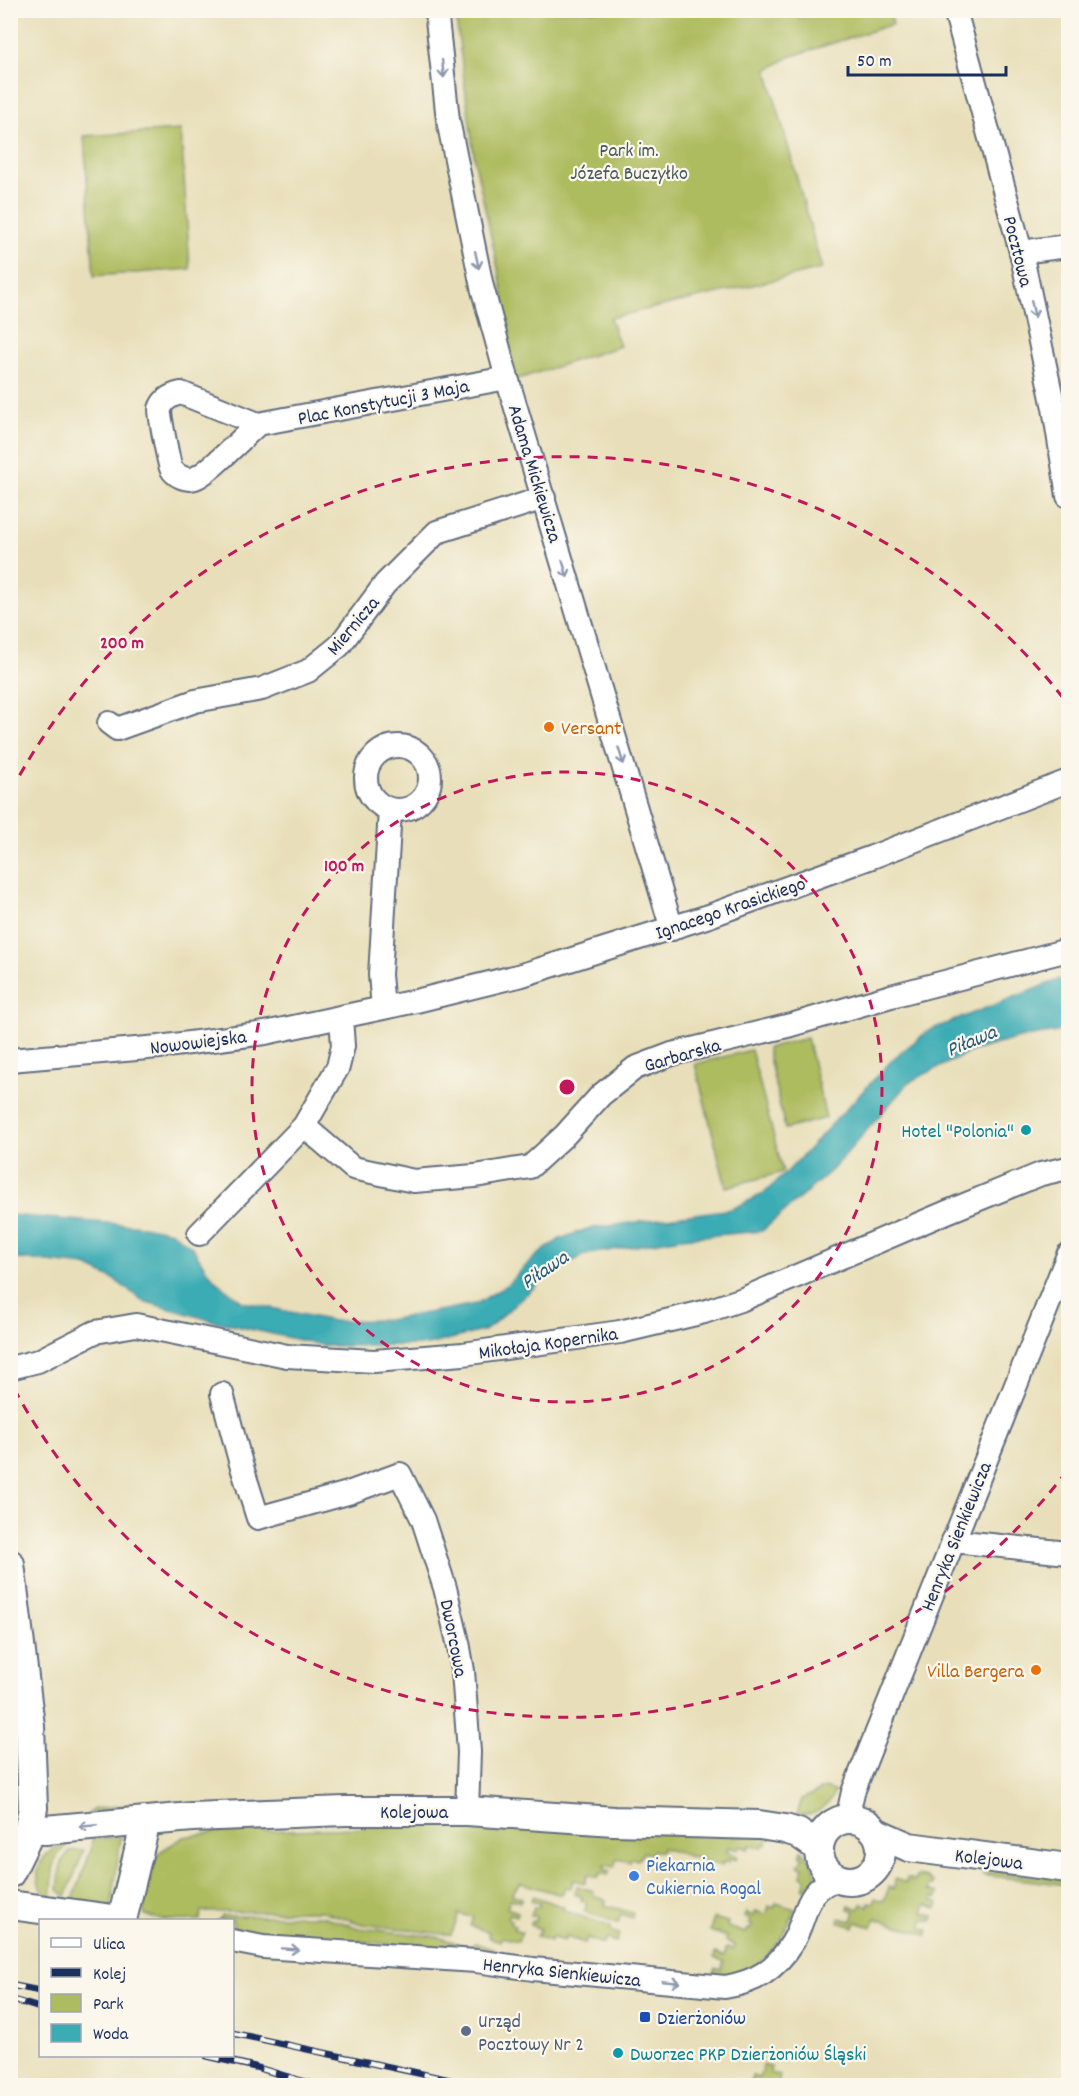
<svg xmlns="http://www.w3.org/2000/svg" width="1079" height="2096" viewBox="0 0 1079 2096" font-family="Dekko,sans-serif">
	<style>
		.green { fill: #adbc5f; stroke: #64765e; stroke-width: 1.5 }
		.water { fill: #3bacb4; stroke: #2b6e89; stroke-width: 1.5 }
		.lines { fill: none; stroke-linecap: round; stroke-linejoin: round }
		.minor-casing { stroke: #636d7e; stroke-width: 26 }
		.tertiary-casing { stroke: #636d7e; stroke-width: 32 }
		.minor { stroke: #fff; stroke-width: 22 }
		.tertiary { stroke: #fff; stroke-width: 28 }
		.rail-casing { stroke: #1b2f5e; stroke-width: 7 }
		.rail { stroke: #fbf7ec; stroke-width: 4.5; stroke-dasharray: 14; stroke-linecap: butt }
		.oneway { stroke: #8d97ae }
		.ring { fill: none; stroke: #c2185b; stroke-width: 3; stroke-dasharray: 10 8 }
		.food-dot { fill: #e8710a; stroke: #fbf7ec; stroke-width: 2 }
		.culture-dot { fill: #0f9aa8; stroke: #fbf7ec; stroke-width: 2 }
		.shop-dot { fill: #3f7fe0; stroke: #fbf7ec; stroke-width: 2 }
		.transit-dot { fill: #1a4fb4; stroke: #fbf7ec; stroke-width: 2 }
		.service-dot { fill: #5c6f8a; stroke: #fbf7ec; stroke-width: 2 }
		.labels { text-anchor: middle; stroke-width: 4.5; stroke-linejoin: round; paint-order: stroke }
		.park-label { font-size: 20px; fill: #47595e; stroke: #fbf7ec }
		.street-label { font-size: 20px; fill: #1b2f5e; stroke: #fbf7ec }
		.food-label { font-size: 20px; fill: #c56008; stroke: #fbf7ec; text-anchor: start }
		.culture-label { font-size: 20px; fill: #0d838f; stroke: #fbf7ec; text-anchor: end }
		.shop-label { font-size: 20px; fill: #366cbe; stroke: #fbf7ec; text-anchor: start }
		.transit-label { font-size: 20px; fill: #164399; stroke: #fbf7ec; text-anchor: start }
		.service-label { font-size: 20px; fill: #4e5e75; stroke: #fbf7ec; text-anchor: start }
		.water-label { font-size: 21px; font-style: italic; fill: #265b7c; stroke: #fbf7ec }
		.centre { fill: #c2185b; stroke: #fbf7ec; stroke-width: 3 }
		.ring-label { font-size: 18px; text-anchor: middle; font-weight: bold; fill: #c2185b; stroke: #fbf7ec; stroke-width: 4.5; stroke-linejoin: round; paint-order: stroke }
	</style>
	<rect width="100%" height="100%" fill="#fbf7ec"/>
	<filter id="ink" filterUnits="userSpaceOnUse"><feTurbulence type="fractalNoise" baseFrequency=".0167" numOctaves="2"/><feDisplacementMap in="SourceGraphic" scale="12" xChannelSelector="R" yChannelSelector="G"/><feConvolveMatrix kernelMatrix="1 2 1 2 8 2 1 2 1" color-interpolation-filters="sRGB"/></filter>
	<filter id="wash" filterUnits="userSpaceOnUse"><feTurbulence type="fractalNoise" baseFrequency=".008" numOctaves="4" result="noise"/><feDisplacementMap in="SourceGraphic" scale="24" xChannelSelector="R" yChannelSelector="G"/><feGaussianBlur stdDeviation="1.35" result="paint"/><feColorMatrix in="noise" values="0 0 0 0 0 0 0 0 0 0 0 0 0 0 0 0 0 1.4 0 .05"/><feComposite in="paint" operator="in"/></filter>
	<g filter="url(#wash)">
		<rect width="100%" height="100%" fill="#e8dfba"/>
		<g class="green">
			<polygon points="795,10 799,18 827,11 889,11 893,24 789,57 767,70 822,269 610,318 620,346 512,381 502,287 475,162 455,11"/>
			<polygon points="181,130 190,269 94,276 84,136"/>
			<polygon points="807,1038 826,1118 785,1129 767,1048"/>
			<polygon points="751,1050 783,1172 726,1187 695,1064"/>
			<path d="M825 1788 835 1792C827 1808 815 1817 797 1814L802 1799Z"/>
			<polygon points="158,1801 155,1807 89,1813 94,1809"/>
			<path d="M434 1822 769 1837 766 1845 763 1844 761 1848 750 1845 748 1849 739 1846 738 1850 728 1847 727 1852 737 1856 736 1860 730 1858 728 1863 724 1861 722 1866 662 1848 661 1852 653 1850 651 1854 643 1852 638 1860 632 1858 630 1862 617 1859 614 1867 605 1865 604 1869 610 1871 608 1875 600 1873 598 1878 588 1874 585 1883 573 1880 571 1888 565 1887 562 1895 521 1883 513 1891 512 1895 522 1898 520 1902 510 1899 507 1908 518 1912 517 1916 510 1914 508 1918 511 1920 510 1924 515 1926 513 1929 522 1933 518 1941 502 1937 500 1941 488 1937 489 1932 470 1926 473 1917 459 1914 451 1935 362 1924 322 1911 201 1912 200 1920C186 1920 156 1923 144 1914V1905L152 1864 161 1851 184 1837 215 1832 362 1828 400 1823Z"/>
			<polygon points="121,1837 111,1907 71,1905 91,1850 92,1839"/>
			<path d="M69 1842 54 1860 51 1900C46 1895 39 1888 38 1880 35 1861 52 1846 69 1842Z"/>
			<polygon points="84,1850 66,1896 58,1890 61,1862 70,1851"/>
			<path d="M802 1850C808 1856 818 1870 815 1878 813 1882 808 1887 805 1890L803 1889 806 1879 801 1876 803 1867 798 1865 803 1857 800 1856Z"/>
			<polygon points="996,1872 1068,1880 1068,1885 981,1875"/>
			<polygon points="917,1876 929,1878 928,1880 934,1882 933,1886 930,1885 928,1890 938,1893 937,1898 933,1896 932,1900 939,1903 937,1908 926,1904 923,1912 934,1916 932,1921 924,1919 921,1927 929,1930 927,1935 875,1918 872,1927 856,1922 854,1927 838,1922 840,1918 852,1921 855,1911 848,1909 849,1905 859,1909 861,1904 868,1906 869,1902 874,1903 875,1898 884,1901 889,1887 894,1889 895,1879 906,1883 907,1878 915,1881"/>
			<polygon points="577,1886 594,1891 593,1896 606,1900 605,1905 633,1913 632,1918 621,1914 618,1923 584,1912 587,1903 581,1901 582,1897 575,1894"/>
			<polygon points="533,1896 564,1907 563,1910 611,1927 610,1931 619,1934 616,1942 606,1939 604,1944 587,1938 585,1943 566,1937 564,1941 551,1937 550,1941 536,1936 541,1929 530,1925 531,1921 535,1922 536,1917 531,1915 534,1907 538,1908 540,1904 531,1900"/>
			<path d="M776 1903 795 1909C779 1948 759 1976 713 1976L716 1968 721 1970 724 1961 714 1958 715 1953 724 1956 727 1947 733 1949 735 1945 726 1941 727 1937 710 1931 714 1918 728 1922 727 1927 746 1933 748 1929H751L752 1925 749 1924 750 1919 744 1917 746 1913 754 1916 756 1911 766 1915 769 1906 774 1908Z"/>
			<polygon points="222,1916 322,1916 359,1928 438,1937 472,1948 475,1943 514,1957 233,1928 232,1920 218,1920"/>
			<polygon points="763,2065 771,2067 770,2073 780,2076 778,2084 783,2085 745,2085 745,2084 751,2085 752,2076 759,2078"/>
		</g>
		<polygon class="water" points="1068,976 1068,1030 1019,1038 972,1051 909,1082 832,1170 762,1231 681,1238 584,1255 546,1277 486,1330 427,1345 326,1346 213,1321 143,1301 115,1280 86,1266 11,1258 11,1215 143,1226 172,1232 193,1248 206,1269 218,1283 243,1302 333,1321 388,1320 476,1304 507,1285 536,1256 560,1239 587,1229 732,1209 763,1194 787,1172 895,1057 930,1030"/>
	</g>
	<g filter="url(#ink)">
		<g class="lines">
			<defs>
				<g id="minor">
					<polyline points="436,10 448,120 482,287 507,378 672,929"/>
					<polyline points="955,10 1021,252 1054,408 1068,496"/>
					<polyline points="1021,252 1068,246"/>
					<path d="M258 424C244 436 209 473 195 478 187 481 175 476 171 468 169 464 159 413 160 409 163 399 172 395 181 393L258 424 507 378"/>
					<polyline points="109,723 117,729 195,701 262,689 308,671 339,646 385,584 437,532 544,498"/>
					<circle cx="398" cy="778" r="32"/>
					<polyline points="383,1007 380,975 390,810"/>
					<polyline points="10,1060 159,1047 265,1033 416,1001 522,975 709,916 872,857 1068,781"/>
					<polyline points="304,1126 353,1168 414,1181 475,1176 530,1167 565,1135 601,1095 635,1068 672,1054 791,1025 891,996 1068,950"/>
					<polyline points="199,1234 304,1126 338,1067 343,1046 341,1017"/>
					<polyline points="10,1368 38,1361 95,1332 136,1325 287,1356 374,1361 463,1354 620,1332 704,1312 743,1299 947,1212 1041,1174 1068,1168"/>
					<polyline points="222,1394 241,1464 258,1518 348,1493 400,1474 423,1520 445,1588 458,1642 463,1671 469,1752 467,1811"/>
					<polyline points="953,1541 1068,1553"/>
					<polyline points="847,1819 853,1792 1068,1255"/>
					<path d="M232 1941 263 1947 476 1961 533 1969 725 1987C756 1982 775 1970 792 1943 808 1917 803 1888 839 1879"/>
				</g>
				<g id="tertiary">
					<polyline points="10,1564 30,1726 33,1808 27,1838 10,1873"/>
					<circle cx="850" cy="1850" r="31"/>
					<polyline points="29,1829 45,1830 192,1817 345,1811 467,1811 614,1821 759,1825 785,1829 798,1833 819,1848"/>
					<polyline points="877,1833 909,1847 1068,1868"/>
					<polyline points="10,1905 120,1920"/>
					<polyline points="122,1920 146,1821"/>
				</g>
			</defs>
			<use href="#minor" class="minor-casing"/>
			<use href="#tertiary" class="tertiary-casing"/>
			<use href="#minor" class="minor"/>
			<use href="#tertiary" class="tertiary"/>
			<defs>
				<g id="rail">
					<polyline points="10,1985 40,1991"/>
					<polyline points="10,1999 40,2008"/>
					<polyline points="232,2033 478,2086"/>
					<polyline points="207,2056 255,2067 319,2086"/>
				</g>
			</defs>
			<use href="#rail" class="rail-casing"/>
			<use href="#rail" class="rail"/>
		</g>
		<defs><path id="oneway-shaft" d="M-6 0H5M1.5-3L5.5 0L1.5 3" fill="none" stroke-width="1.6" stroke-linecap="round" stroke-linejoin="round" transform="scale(1.5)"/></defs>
		<g class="oneway">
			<use href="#oneway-shaft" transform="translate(443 69) rotate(84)"/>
			<use href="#oneway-shaft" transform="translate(477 260) rotate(78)"/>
			<use href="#oneway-shaft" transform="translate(1033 309) rotate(78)"/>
			<use href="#oneway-shaft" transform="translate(565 569) rotate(73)"/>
			<use href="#oneway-shaft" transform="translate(621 756) rotate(73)"/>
			<use href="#oneway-shaft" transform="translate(88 1826) rotate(175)"/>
			<use href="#oneway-shaft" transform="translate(290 1949) rotate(4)"/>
			<use href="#oneway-shaft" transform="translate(671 1982) rotate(5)"/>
		</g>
	</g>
	<g class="ring">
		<circle cx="567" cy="1087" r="315"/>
		<path d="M1067 1471A630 630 0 0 1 11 1383M11 791A630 630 0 0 1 1067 703"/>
	</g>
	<g class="food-dot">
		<circle cx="549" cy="727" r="6"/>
		<circle cx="1036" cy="1670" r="6"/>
	</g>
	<g class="culture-dot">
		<circle cx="1026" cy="1130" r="6"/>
		<circle cx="618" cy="2053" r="6"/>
	</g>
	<circle class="shop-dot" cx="634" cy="1876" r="6"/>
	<rect class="transit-dot" x="639" y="2011" width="12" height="12" rx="3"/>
	<circle class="service-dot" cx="466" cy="2031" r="6"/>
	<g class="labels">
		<g class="park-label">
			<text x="629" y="156">Park im.<tspan x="629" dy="23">Józefa Buczyłko</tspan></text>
		</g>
		<g class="street-label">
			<text transform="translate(1019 251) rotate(76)" y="7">Pocztowa</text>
			<text transform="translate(383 401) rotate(-11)" y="7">Plac Konstytucji 3 Maja</text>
			<text transform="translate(536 473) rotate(73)" y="7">Adama Mickiewicza</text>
			<text transform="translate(352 625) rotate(-50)" y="7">Miernicza</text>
			<text transform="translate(730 907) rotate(-19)" y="7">Ignacego Krasickiego</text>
			<text transform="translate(198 1041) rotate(-7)" y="7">Nowowiejska</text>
			<text transform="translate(682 1054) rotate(-16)" y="7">Garbarska</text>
			<text transform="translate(548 1342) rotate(-8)" y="7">Mikołaja Kopernika</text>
			<text transform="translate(955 1536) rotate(-68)" y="7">Henryka Sienkiewicza</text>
			<text transform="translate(455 1638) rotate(79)" y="7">Dworcowa</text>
			<text x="414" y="1818">Kolejowa</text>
			<text transform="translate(989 1858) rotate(7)" y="7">Kolejowa</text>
			<text transform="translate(562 1971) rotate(6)" y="7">Henryka Sienkiewicza</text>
		</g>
		<g class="food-label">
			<text x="561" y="734">Versant</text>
			<text x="1024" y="1677" text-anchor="end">Villa Bergera</text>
		</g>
		<g class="culture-label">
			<text x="1014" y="1137">Hotel "Polonia"</text>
			<text x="630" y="2060" text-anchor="start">Dworzec PKP Dzierżoniów Śląski</text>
		</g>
		<g class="shop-label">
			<text x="646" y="1871">Piekarnia<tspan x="646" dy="23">Cukiernia Rogal</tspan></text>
		</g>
		<g class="transit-label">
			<text x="657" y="2024">Dzierżoniów</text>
		</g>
		<g class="service-label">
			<text x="478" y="2027">Urząd<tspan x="478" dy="23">Pocztowy Nr 2</tspan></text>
		</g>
		<g class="water-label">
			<text transform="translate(971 1040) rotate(-23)" y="7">Piława</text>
			<text transform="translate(544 1269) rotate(-34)" y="7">Piława</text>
		</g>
	</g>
	<circle cx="567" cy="1087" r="9" class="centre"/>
	<g class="ring-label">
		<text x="122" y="648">200 m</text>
		<text x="344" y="871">100 m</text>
	</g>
	<rect width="1079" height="2096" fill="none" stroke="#fbf7ec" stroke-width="36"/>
	<rect x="39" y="1919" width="195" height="138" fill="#fbf7ec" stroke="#a1a7b3" stroke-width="1.5"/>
	<rect x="51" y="1938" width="30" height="9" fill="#ffffff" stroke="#a1a7b3" stroke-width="1.5"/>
	<text x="93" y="1949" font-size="18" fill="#1b2f5e">Ulica</text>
	<rect x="51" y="1968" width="30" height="9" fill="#1b2f5e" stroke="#a1a7b3" stroke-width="1.5"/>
	<text x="93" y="1979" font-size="18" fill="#1b2f5e">Kolej</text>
	<rect x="51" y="1994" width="30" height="18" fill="#adbc5f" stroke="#a1a7b3" stroke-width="1.5"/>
	<text x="93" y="2009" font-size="18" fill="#1b2f5e">Park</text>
	<rect x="51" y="2024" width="30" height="18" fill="#3bacb4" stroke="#a1a7b3" stroke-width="1.5"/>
	<text x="93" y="2039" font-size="18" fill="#1b2f5e">Woda</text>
	<path d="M848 66v9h158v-9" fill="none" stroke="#1b2f5e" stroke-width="3"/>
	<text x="857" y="66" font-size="18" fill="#1b2f5e" stroke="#fbf7ec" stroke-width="4.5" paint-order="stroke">50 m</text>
</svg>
